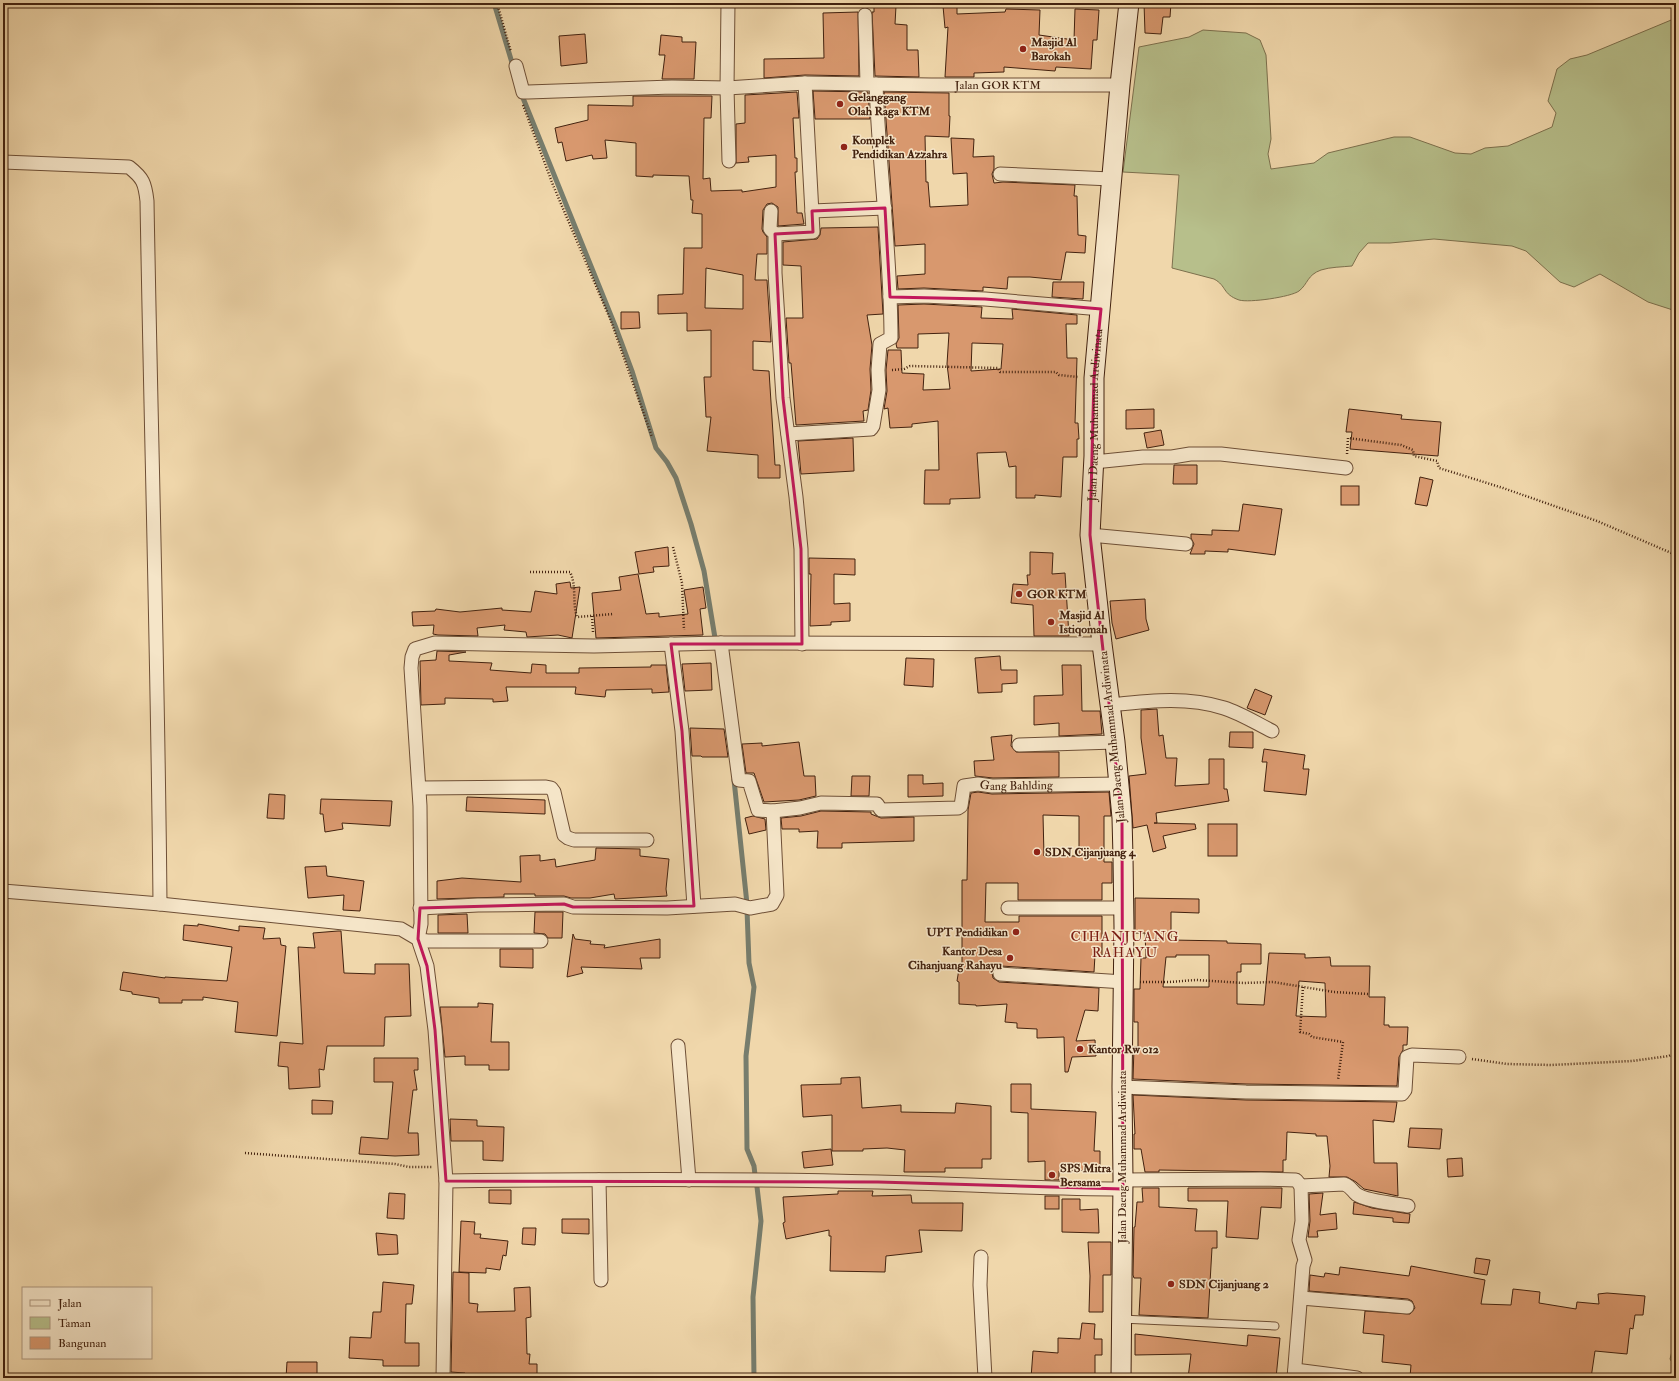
<svg xmlns="http://www.w3.org/2000/svg" width="1679" height="1381" viewBox="0 0 1679 1381" font-family="'IM FELL Double Pica',serif">
	<style>
		.green { fill: #b7bf8b; stroke: #7d704d }
		.lines { fill: none; stroke-linecap: round; stroke-linejoin: round }
		.stream { stroke: #777d6d; stroke-width: 5 }
		.building { fill: #d8986e; stroke: #43220f; fill-rule: evenodd }
		.lane-casing { stroke: #6e4f36; stroke-width: 9 }
		.street-casing { stroke: #6e4f36; stroke-width: 15 }
		.secondary-casing { stroke: #43220f; stroke-width: 21 }
		.path { stroke: #43220f; stroke-width: 2.5; stroke-dasharray: 1 2; stroke-linecap: butt }
		.lane { stroke: #f5e5c8; stroke-width: 7 }
		.street { stroke: #f5e5c8; stroke-width: 13 }
		.secondary { stroke: #f5e5c8; stroke-width: 19 }
		.marked { fill: none; stroke: #c2185b; stroke-width: 3; stroke-linejoin: round }
		.poi-dot { fill: #8f2418; stroke: #f5e5c8; stroke-width: 1.5 }
		.labels { text-anchor: middle; stroke-width: 3; stroke-linejoin: round; paint-order: stroke }
		.poi-label { font-size: 12px; font-weight: bold; fill: #43220f; stroke: #f5e5c8; text-anchor: start }
		.street-label { font-size: 12px; fill: #43220f; stroke: #f5e5c8 }
		.quarter-label { font-size: 14px; letter-spacing: 1px; fill: #7a1f14; stroke: #f5e5c8 }
	</style>
	<rect width="100%" height="100%" fill="#f0d7ab"/>
	<filter id="stains"><feTurbulence type="fractalNoise" baseFrequency=".005" numOctaves="4"/><feColorMatrix values="0 0 0 0 .2 0 0 0 0 .09 0 0 0 0 .02 0 0 0 .5 -.17"/></filter>
	<radialGradient id="worn" r=".72"><stop offset=".6" stop-color="#630" stop-opacity="0"/><stop offset="1" stop-color="#630" stop-opacity=".3"/></radialGradient>
	<g class="green">
		<path d="M1676 18V311L1648 302 1600 274 1574 287 1560 282 1526 251 1512 246 1434 239 1390 243H1368L1359 253 1352 266C1342 267 1330 267 1321 270 1307 275 1308 284 1299 291 1291 297 1249 303 1239 300 1222 294 1227 286 1214 279L1172 268 1179 175 1123 172 1139 47 1189 37 1203 30 1246 33 1260 40 1266 55 1271 139 1268 154 1271 169 1314 163 1328 153 1394 137H1410L1455 153 1471 154 1485 148 1508 146 1552 127 1556 113 1548 101 1557 69 1570 59 1587 55Z"/>
		<polygon points="1676,1336 1676,1369 1670,1359"/>
	</g>
	<g class="lines">
		<g class="stream">
			<polyline points="494,3 513,66"/>
			<polyline points="521,93 616,328 632,371 656,448 667,462 676,478 691,524 704,571 715,638"/>
			<polyline points="734,780 747,904"/>
			<polyline points="747,910 749,963 754,987 746,1056 747,1149 754,1166 755,1175"/>
			<polyline points="754,1378 753,1297 761,1221 757,1187"/>
		</g>
	</g>
	<g class="building">
		<polygon points="1144,3 1171,3 1170,17 1163,17 1161,34 1145,33"/>
		<polygon points="874,5 896,6 895,24 907,25 907,50 918,50 919,77 875,76 872,12 874,12"/>
		<polygon points="957,5 957,14 1005,12 1006,9 1040,10 1039,35 1074,40 1075,9 1099,10 1097,40 1093,40 1091,69 1056,67 1055,71 1004,67 1004,72 974,73 974,77 945,77 948,27 945,28 943,6"/>
		<polygon points="858,12 859,76 805,75 764,78 764,59 824,58 823,13"/>
		<polygon points="585,34 587,63 561,66 559,36"/>
		<polygon points="661,35 682,37 682,42 696,42 694,79 662,79 665,55 659,55"/>
		<polygon points="813,91 868,92 870,119 815,119"/>
		<path d="M797 92 799 118H793L795 158H797V172H795L797 213H802L804 224 778 226V207L772 203 767 204 763 210 762 229 763 232 767 237V254H757L755 280H767L771 342 753 341V370L769 371 775 465H780V478H758V455L707 451 711 417H706L704 377H711V330L687 331V313L658 314V295L683 294 684 248H702V214L692 213 693 200H691L689 176 653 175V177L636 176V143L605 140 607 158 593 159 592 155 566 161 562 142 558 143 555 128 588 120V105L633 106V96H712L711 118H704L703 179 710 178 711 191 742 190V192L776 187V155L748 157 749 162 736 163V124L745 123V95ZM706 268 743 275V309L705 308Z"/>
		<polygon points="884,92 949,93 949,116 950,116 949,137 925,136 926,182 928,182 930,207 968,205 967,173 953,174 951,138 974,139 973,157 994,156 994,169 992,174 994,183 1003,182 1075,185 1074,196 1077,196 1078,235 1086,236 1085,253 1066,252 1061,280 1030,277 1008,277 1007,289 983,287 983,291 924,288 898,289 897,276 925,274 925,244 895,246"/>
		<polygon points="878,227 883,314 867,315 872,345 870,369 871,390 868,410 863,411 864,421 796,425 791,363 789,363 786,318 803,318 801,266 783,265 783,242 817,239 820,235 821,228"/>
		<polygon points="1053,282 1084,282 1083,299 1052,297"/>
		<path d="M924 304 982 307 981 318 1013 319 1012 309 1077 315V324H1066L1067 358H1077L1075 423H1078L1079 439H1077V457H1063L1061 497 1035 495V498H1016V466L1009 467 1006 452 977 453 980 498 950 499V504H924L925 470H939L938 421 912 424V427L890 428 888 408 884 409 887 391 886 370 888 350H901L902 373 924 374 923 390 950 389 947 364 949 333 918 334V348H897L896 344 899 338 898 305ZM972 343 1003 344 1001 369 971 371Z"/>
		<polygon points="621,312 639,312 640,328 621,329"/>
		<polygon points="1154,409 1154,428 1126,429 1126,410"/>
		<polygon points="1349,409 1402,415 1401,419 1441,422 1438,456 1350,449 1352,432 1346,432"/>
		<polygon points="1161,430 1164,445 1147,448 1144,433"/>
		<polygon points="853,438 854,471 801,474 798,441"/>
		<polygon points="1174,465 1197,465 1197,484 1173,484"/>
		<polygon points="1420,477 1433,480 1427,506 1415,504"/>
		<rect x="1341" y="486" width="18" height="19"/>
		<polygon points="1243,504 1282,509 1275,555 1228,549 1228,552 1205,551 1205,554 1190,554 1194,544 1191,538 1191,534 1212,535 1212,530 1239,531"/>
		<polygon points="668,547 669,566 653,567 654,572 639,574 635,552"/>
		<polygon points="1030,552 1053,553 1052,574 1065,573 1069,636 1034,636 1033,605 1011,603 1013,584 1028,585 1027,575 1030,575"/>
		<polygon points="809,558 855,559 855,575 834,574 834,604 850,603 850,621 831,622 831,625 810,626 811,574 809,574"/>
		<polygon points="638,574 646,614 659,613 659,617 688,614 684,590 703,587 706,608 700,609 703,635 596,638 592,593 621,590 619,577"/>
		<polygon points="570,582 571,588 580,587 572,638 558,635 527,637 526,632 504,630 505,625 477,628 478,636 438,635 433,634 434,625 413,626 412,612 435,611 436,609 460,612 502,608 502,610 531,612 535,591 557,594 556,584"/>
		<polygon points="1145,599 1146,619 1149,630 1116,639 1112,623 1110,601"/>
		<polygon points="437,651 466,652 449,655 449,661 492,663 490,670 531,673 532,664 546,665 546,673 579,673 579,668 651,667 651,665 666,665 669,692 652,693 652,689 606,690 605,697 575,694 576,687 506,687 508,701 493,702 493,699 445,698 445,704 421,705 420,661 436,660"/>
		<polygon points="1000,656 1001,670 1017,670 1017,683 1002,684 1002,692 978,693 975,658"/>
		<polygon points="906,658 934,659 933,687 904,685"/>
		<polygon points="711,663 712,690 685,691 682,664"/>
		<polygon points="1062,665 1081,665 1082,711 1100,711 1102,734 1059,736 1059,723 1034,725 1034,696 1063,695"/>
		<polygon points="1255,689 1272,696 1265,715 1247,708"/>
		<polygon points="1157,709 1159,736 1163,735 1166,758 1177,758 1175,786 1209,784 1209,759 1224,759 1224,789 1227,789 1229,801 1156,813 1157,823 1154,823 1195,824 1196,829 1163,836 1166,848 1153,852 1147,825 1133,828 1129,776 1146,774 1141,738 1141,710"/>
		<polygon points="690,728 724,729 728,757 702,757 701,756 692,756"/>
		<polygon points="1230,732 1253,732 1253,748 1229,747"/>
		<polygon points="1012,735 1011,746 1016,752 1059,752 1059,777 993,778 975,776 974,761 994,760 991,737"/>
		<polygon points="799,742 804,776 815,776 816,796 799,800 764,802 754,773 746,773 742,744 762,743 762,746"/>
		<polygon points="1264,749 1305,755 1303,769 1309,769 1306,795 1264,791 1267,762 1262,762"/>
		<polygon points="908,775 923,775 923,784 943,783 943,796 908,797"/>
		<polygon points="852,776 870,776 869,796 851,796"/>
		<path d="M978 792 992 794 1109 792 1111 816H1104V862H1112V883H1102V900H1018V883H986L985 922H1019V916H1102V955H1095L1094 972 1001 966 996 967 992 973 993 978 999 982 1099 988 1098 1011 1085 1010 1076 1041 1095 1040 1096 1056 1072 1057 1068 1072H1065L1064 1037 1037 1038V1029L1017 1028V1023L1005 1022 1007 1004 976 1006V1005L959 1004V982L957 981 959 969H962V880H967L968 810 971 793ZM1043 815 1079 816V856H1044Z"/>
		<polygon points="269,794 285,795 284,819 267,818"/>
		<polygon points="467,797 545,800 545,814 466,811"/>
		<polygon points="321,799 392,801 390,826 342,823 343,829 325,832 323,814 320,814"/>
		<polygon points="821,811 871,812 871,814 881,818 914,817 914,841 842,843 842,848 817,848 818,831 799,832 799,829 782,829 781,818 801,816"/>
		<polygon points="753,816 765,819 766,830 749,834 745,818"/>
		<rect x="1208" y="824" width="29" height="32"/>
		<polygon points="596,848 640,849 640,856 669,859 666,889 667,896 615,899 614,894 590,898 571,898 564,896 535,896 535,894 504,894 504,897 437,899 437,881 462,878 521,882 520,856 540,855 540,861 555,859 556,867 595,860"/>
		<polygon points="326,866 327,876 364,881 360,911 343,910 344,895 308,898 305,867"/>
		<path d="M1135 898 1199 899V913L1171 912V940L1227 941V943L1261 944V964H1241V972H1237V1004L1264 1005 1269 953 1305 954V958L1330 957 1331 966H1370L1369 997H1385L1384 1025H1389V1027H1408L1407 1045H1403V1050L1399 1057 1397 1086 1246 1084 1133 1079 1134 1047H1138V1022H1134V989H1140L1141 958H1146L1145 933H1135ZM1176 955H1209V987H1163L1166 957H1176ZM1299 981 1325 983 1326 1017 1296 1016Z"/>
		<polygon points="535,912 563,912 562,938 548,938 545,934 534,933"/>
		<polygon points="467,914 468,933 438,933 438,915"/>
		<polygon points="198,924 239,931 239,926 265,928 263,939 280,938 281,945 286,946 277,1036 235,1032 238,1002 203,997 203,1000 182,1000 182,1003 159,1003 159,998 132,994 132,992 120,990 123,972 165,978 165,977 227,981 232,947 183,940 184,925 198,926"/>
		<polygon points="338,931 341,931 344,973 375,974 375,964 409,964 411,1016 385,1017 384,1046 327,1046 324,1070 319,1069 320,1087 289,1089 288,1067 278,1066 280,1042 303,1044 298,947 315,948 313,933"/>
		<polygon points="573,934 575,939 591,941 590,944 605,945 604,948 660,939 660,958 640,958 642,969 581,967 583,973 567,977"/>
		<polygon points="500,949 533,949 533,968 500,967"/>
		<polygon points="478,1003 493,1004 491,1042 509,1042 509,1070 489,1070 489,1065 465,1065 465,1056 445,1057 440,1007 478,1007"/>
		<polygon points="374,1058 418,1058 418,1070 414,1070 417,1090 413,1090 408,1133 418,1133 419,1155 395,1156 359,1154 361,1137 388,1139 393,1082 374,1082"/>
		<polygon points="860,1077 862,1108 901,1105 901,1112 955,1113 956,1103 991,1106 991,1159 982,1159 982,1168 945,1168 945,1172 904,1172 905,1150 887,1148 863,1149 863,1151 832,1151 832,1115 803,1117 801,1085 841,1084 841,1078"/>
		<polygon points="1011,1084 1031,1084 1031,1109 1096,1112 1094,1151 1100,1151 1100,1170 1059,1171 1059,1180 1045,1180 1045,1161 1028,1162 1028,1113 1011,1112"/>
		<polygon points="1133,1095 1246,1100 1397,1102 1394,1122 1373,1120 1374,1163 1397,1163 1398,1196 1364,1189 1356,1182 1347,1177 1329,1177 1330,1166 1327,1136 1316,1136 1316,1134 1287,1132 1286,1160 1283,1160 1283,1172 1159,1170 1159,1172 1145,1172 1141,1149 1134,1149 1134,1134 1135,1134"/>
		<polygon points="312,1100 333,1101 332,1114 312,1114"/>
		<polygon points="450,1119 477,1120 477,1126 504,1127 503,1161 483,1160 483,1141 451,1141"/>
		<polygon points="1410,1128 1442,1129 1440,1149 1408,1147"/>
		<polygon points="831,1149 833,1165 804,1168 802,1152"/>
		<polygon points="1462,1158 1463,1176 1448,1177 1447,1159"/>
		<polygon points="1142,1188 1159,1188 1159,1207 1197,1209 1195,1231 1217,1231 1217,1248 1212,1248 1208,1318 1139,1315 1141,1278 1134,1278 1133,1275 1134,1227 1135,1227 1137,1202 1143,1202"/>
		<polygon points="1188,1188 1282,1188 1281,1208 1261,1207 1258,1239 1226,1237 1228,1201 1188,1201"/>
		<polygon points="489,1190 511,1190 511,1204 489,1203"/>
		<polygon points="838,1191 873,1191 872,1196 911,1195 912,1203 963,1203 962,1231 919,1230 922,1252 886,1256 885,1272 830,1271 831,1236 829,1236 829,1230 786,1239 783,1223 785,1222 783,1197 838,1194"/>
		<polygon points="389,1193 405,1194 404,1219 387,1218"/>
		<polygon points="1323,1193 1320,1215 1336,1213 1337,1229 1317,1231 1318,1237 1308,1237 1310,1221 1309,1194"/>
		<rect x="1045" y="1196" width="14" height="13"/>
		<polygon points="1062,1199 1080,1199 1080,1210 1098,1209 1099,1233 1062,1232"/>
		<polygon points="1354,1202 1372,1208 1410,1214 1409,1223 1393,1222 1393,1218 1353,1214"/>
		<polygon points="562,1219 589,1219 589,1234 562,1233"/>
		<polygon points="461,1221 475,1222 474,1234 481,1234 480,1238 508,1241 506,1256 503,1255 500,1270 486,1268 486,1273 459,1272"/>
		<polygon points="523,1228 536,1228 535,1245 522,1244"/>
		<polygon points="376,1233 397,1235 398,1254 378,1255"/>
		<polygon points="1088,1242 1111,1242 1111,1275 1103,1275 1103,1312 1089,1312 1090,1276"/>
		<polygon points="1476,1258 1490,1260 1487,1275 1474,1273"/>
		<polygon points="1411,1266 1485,1280 1481,1304 1511,1305 1513,1289 1540,1292 1539,1303 1576,1309 1577,1302 1599,1304 1598,1294 1607,1293 1645,1296 1643,1315 1635,1315 1633,1329 1630,1328 1627,1354 1595,1351 1591,1378 1410,1377 1411,1365 1382,1362 1384,1335 1363,1333 1365,1311 1410,1314 1415,1308 1412,1301 1408,1299 1309,1291 1310,1275 1324,1277 1325,1273 1339,1275 1340,1267 1409,1276"/>
		<polygon points="453,1272 469,1273 469,1303 478,1304 477,1312 515,1311 514,1288 530,1287 531,1317 526,1318 527,1354 530,1354 529,1364 537,1364 537,1378 465,1378 465,1373 451,1372"/>
		<polygon points="383,1282 414,1285 412,1304 406,1304 405,1343 419,1343 419,1366 383,1366 383,1360 349,1358 350,1337 371,1338 373,1312 381,1312"/>
		<polygon points="1082,1323 1095,1324 1094,1339 1102,1339 1102,1355 1095,1355 1095,1378 1031,1378 1033,1351 1058,1353 1058,1338 1080,1339"/>
		<polygon points="1135,1334 1247,1346 1248,1335 1280,1338 1276,1378 1188,1378 1191,1354 1135,1355"/>
		<polygon points="287,1362 317,1362 317,1378 286,1378"/>
	</g>
	<g class="lines">
		<defs>
			<polyline id="lane" points="1121,1319 1275,1326"/>
			<g id="street">
				<polyline points="728,3 727,88 729,161"/>
				<polyline points="865,15 867,83"/>
				<path id="s1" d="M516 66 523 92H528L672 87 727 88 805 83 931 85H1120"/>
				<path d="M3 162 129 167C143 178 145 183 147 201 151 435 158 669 160 904"/>
				<polyline points="1000,174 1111,179"/>
				<polyline points="771,211 770,229 775,234 775,273 783,398 796,497 801,549 802,644"/>
				<polyline points="812,211 885,208"/>
				<polyline points="775,234 813,232 805,83"/>
				<polyline points="890,297 924,296 985,299 1101,309"/>
				<path d="M788 434 871 429 873 426 879 390 878 370 880 344 891 338C891 253 879 169 876 84"/>
				<polyline points="1094,462 1143,457 1172,457 1190,454 1221,454 1346,468"/>
				<polyline points="1090,535 1186,544"/>
				<path id="s2" d="M721 643 739 780 749 781 758 810 773 811 800 808 821 803 877 804 881 810 958 808 961 806 964 786 978 784 992 786 1119 784"/>
				<polyline points="671,644 682,731 694,906"/>
				<path d="M1110 705C1148 701 1187 696 1224 708 1240 713 1256 723 1272 731"/>
				<polyline points="1019,745 1115,742"/>
				<polyline points="420,788 546,787 551,788 554,792 564,835 568,838 574,840 647,840"/>
				<polyline points="3,891 160,904 401,929 418,939 427,966 435,1030 446,1181 443,1378"/>
				<polyline points="420,908 478,905 564,904 573,907 667,908 735,904 750,908 772,904 777,895 773,811"/>
				<polyline points="1008,908 1124,908"/>
				<polyline points="541,941 428,941 418,939 421,924 420,806 411,668 412,657 415,649 435,643 594,646 721,643 1102,644"/>
				<polyline points="1000,974 1124,982"/>
				<polyline points="678,1046 689,1180"/>
				<polyline points="1122,1087 1246,1092 1402,1094 1405,1090 1407,1057 1412,1055 1459,1057"/>
				<polyline points="599,1180 601,1280"/>
				<path d="M1123 1180 1261 1179 1296 1180 1301 1186 1344 1184C1350 1186 1352 1190 1356 1194 1365 1201 1397 1204 1408 1206"/>
				<path d="M446 1181C590 1179 734 1178 878 1182 960 1184 1041 1189 1123 1189"/>
				<polyline points="981,1257 980,1285 985,1378"/>
				<polyline points="1301,1298 1407,1307"/>
				<polyline points="1295,1370 1357,1378"/>
				<polyline points="1294,1378 1303,1266 1305,1260 1299,1240 1302,1221 1301,1186"/>
			</g>
			<g id="secondary">
				<path id="s3" d="M1121 1378 1123 1180 1122 1087 1124 927 1123 857 1122 818 1115 742 1102 644 1090 535 1094 456V378L1120 85 1129 3"/>
			</g>
		</defs>
		<use href="#lane" class="lane-casing"/>
		<use href="#street" class="street-casing"/>
		<use href="#secondary" class="secondary-casing"/>
		<g class="path">
			<polyline points="497,3 511,52"/>
			<polyline points="523,105 553,185 611,321 652,437"/>
			<polyline points="892,370 904,369 910,366 998,368 1000,372 1056,372 1059,375 1078,377"/>
			<polyline points="1347,454 1348,438 1401,445 1413,450 1414,456 1437,461 1439,468 1503,488 1597,521 1676,555"/>
			<polyline points="673,547 682,583 684,630"/>
			<path d="M530 572H570C577 586 572 602 577 617L613 614"/>
			<polyline points="592,616 593,632"/>
			<polyline points="1140,982 1169,982 1196,980 1244,983 1273,982 1334,992 1368,994"/>
			<polyline points="1303,987 1300,1032 1309,1034 1312,1037 1343,1042 1338,1080"/>
			<polyline points="1472,1059 1507,1064 1551,1065 1632,1061 1669,1056 1676,1052"/>
			<polyline points="245,1153 395,1164 409,1167 432,1167"/>
		</g>
		<use href="#lane" class="lane"/>
		<use href="#street" class="street"/>
		<use href="#secondary" class="secondary"/>
	</g>
	<path class="marked" d="M885 208 890 297 985 299 1101 309 1094 378 1090 535 1122 818 1123 1189 878 1182 446 1181 435 1030 427 966 418 939 420 908 564 904 573 907 694 906 682 731 671 644H802L801 549 783 398 775 234 813 232 812 211Z"/>
	<g class="poi-dot">
		<circle cx="1023" cy="49" r="4"/>
		<circle cx="840" cy="104" r="4"/>
		<circle cx="844" cy="147" r="4"/>
		<circle cx="1019" cy="594" r="4"/>
		<circle cx="1051" cy="622" r="4"/>
		<circle cx="1037" cy="852" r="4"/>
		<circle cx="1016" cy="932" r="4"/>
		<circle cx="1010" cy="958" r="4"/>
		<circle cx="1080" cy="1049" r="4"/>
		<circle cx="1052" cy="1175" r="4"/>
		<circle cx="1171" cy="1284" r="4"/>
	</g>
	<g class="labels">
		<g class="poi-label">
			<text x="1031" y="46">Masjid Al<tspan x="1031" dy="14">Barokah</tspan></text>
			<text x="848" y="101">Gelanggang<tspan x="848" dy="14">Olah Raga KTM</tspan></text>
			<text x="852" y="144">Komplek<tspan x="852" dy="14">Pendidikan Azzahra</tspan></text>
			<text x="1027" y="598">GOR KTM</text>
			<text x="1059" y="619">Masjid Al<tspan x="1059" dy="14">Istiqomah</tspan></text>
			<text x="1045" y="856">SDN Cijanjuang 4</text>
			<text x="1008" y="936" text-anchor="end">UPT Pendidikan</text>
			<text x="1002" y="955" text-anchor="end">Kantor Desa<tspan x="1002" dy="14">Cihanjuang Rahayu</tspan></text>
			<text x="1088" y="1053">Kantor Rw 012</text>
			<text x="1060" y="1172">SPS Mitra<tspan x="1060" dy="14">Bersama</tspan></text>
			<text x="1179" y="1288">SDN Cijanjuang 2</text>
		</g>
		<g class="street-label">
			<text dy="4" stroke="none"><textPath href="#s1" startOffset="502">Jalan GOR KTM</textPath></text>
			<text dy="4" stroke="none"><textPath href="#s3" startOffset="965">Jalan Daeng Muhammad Ardiwinata</textPath></text>
			<text transform="translate(1112 737) rotate(-96)" y="4">Jalan Daeng Muhammad Ardiwinata</text>
			<text dy="4" stroke="none"><textPath href="#s2" startOffset="459">Gang Bahlding</textPath></text>
			<text transform="translate(1122 1157) rotate(-90)" y="4">Jalan Daeng Muhammad Ardiwinata</text>
		</g>
		<g class="quarter-label">
			<text x="1125" y="941">CIHANJUANG<tspan x="1125" dy="16">RAHAYU</tspan></text>
		</g>
	</g>
	<rect width="1679" height="1381" fill="none" stroke="#f0d7ab" stroke-width="16"/>
	<rect x="4" y="4" width="1671" height="1373" fill="none" stroke="#43220f" stroke-width="2"/>
	<rect x="8" y="8" width="1663" height="1365" fill="none" stroke="#43220f"/>
	<rect x="22" y="1287" width="130" height="72" fill="#f5e5c8" stroke="#ae977e"/>
	<rect x="30" y="1300" width="20" height="6" fill="#f5e5c8" stroke="#ae977e"/>
	<text x="58" y="1307" font-size="12" fill="#43220f">Jalan</text>
	<rect x="30" y="1317" width="20" height="12" fill="#b7bf8b" stroke="#ae977e"/>
	<text x="58" y="1327" font-size="12" fill="#43220f">Taman</text>
	<rect x="30" y="1337" width="20" height="12" fill="#d8986e" stroke="#ae977e"/>
	<text x="58" y="1347" font-size="12" fill="#43220f">Bangunan</text>
	<rect width="100%" height="100%" filter="url(#stains)"/>
	<rect width="100%" height="100%" fill="url(#worn)"/>
</svg>
